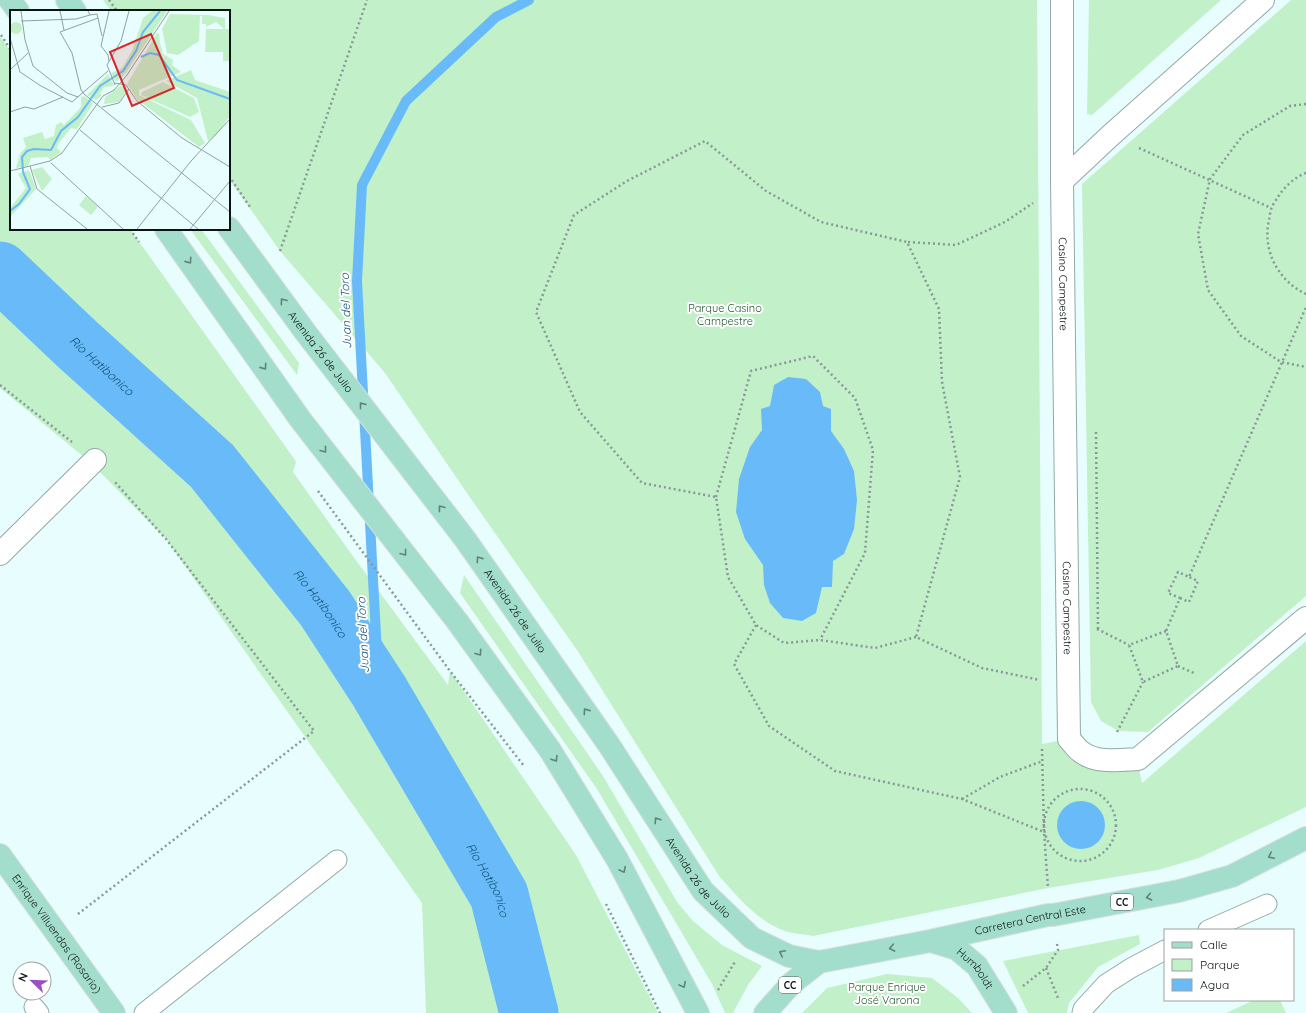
<svg xmlns="http://www.w3.org/2000/svg" width="1306" height="1013" viewBox="0 0 1306 1013" font-family="Quicksand,sans-serif">
	<style>
		.green { fill: #c2f0c8 }
		.water { fill: #68bbf8 }
		.lines { fill: none; stroke-linecap: round; stroke-linejoin: round }
		.stream { stroke: #68bbf8; stroke-width: 10 }
		.river { stroke: #68bbf8; stroke-width: 59 }
		.lane-casing { stroke: #93a8a7; stroke-width: 21 }
		.street-casing { stroke: #93a8a7; stroke-width: 24 }
		.primary-casing { stroke: #dddede; stroke-width: 24 }
		.path { stroke: #889898; stroke-width: 2.5; stroke-dasharray: 2 3; stroke-linecap: butt }
		.lane { stroke: #fff; stroke-width: 19 }
		.street { stroke: #fff; stroke-width: 22 }
		.primary { stroke: #a3decd; stroke-width: 22 }
		.oneway { stroke: #5f8379 }
		.labels { text-anchor: middle; stroke-width: 4; stroke-linejoin: round; paint-order: stroke }
		.shield { fill: #fff; stroke: #545a5a; stroke-width: 1 }
		.shield-label { font-size: 10px; font-weight: bold; fill: #0b1313 }
		.street-label { font-size: 11px; fill: #0b1313; stroke: #fff }
		.park-label { font-size: 11px; fill: #225930; stroke: #fff }
		.water-label { font-size: 12px; font-style: italic; fill: #14527a; stroke: #fff }
		.inset-river { fill: none; stroke: #68bbf8; stroke-width: 2 }
		.inset-road { fill: none; stroke: #90a0a0; stroke-width: 1 }
		.view { fill: #d62828; fill-opacity: 0.15; stroke: #d62828; stroke-width: 2 }
		.inset-edge { fill: none; stroke: #0b1313; stroke-width: 2 }
	</style>
	<rect width="100%" height="100%" fill="#e8fefe"/>
	<g class="green">
		<path d="M103 0H1037L1042 744 1069 739 1080 751 1137 758 1142 783 1306 641V807L1199 858 1158 870 1048 888 813 936C804 934 793 934 785 931 757 921 738 897 719 876L579 653 469 496 385 373 280 251 229 179V11H111Z"/>
		<polygon points="1089,0 1221,0 1092,115 1087,114"/>
		<polygon points="1291,0 1306,0 1306,596 1148,732 1118,731 1101,721 1091,702 1082,184"/>
		<polygon points="0,36 11,52 11,229 130,229 295,460 296,462 293,472 347,548 448,685 450,671 576,855 658,1013 426,1013 422,903 166,539 90,462 0,388"/>
		<polygon points="190,229 201,229 299,363 297,375"/>
		<polygon points="464,575 603,776 677,902 693,921 722,945 762,966 748,985 733,1013 725,1013 712,984 597,789 460,593"/>
		<polygon points="1139,935 1140,944 1098,967 1069,1003 1067,1013 1028,1013 1003,961"/>
		<polygon points="887,974 932,978 958,998 972,1013 802,1013 827,988"/>
		<polygon points="1254,1000 1280,1000 1286,1013 1226,1013"/>
	</g>
	<g class="water">
		<polygon points="788,377 806,379 820,392 823,406 831,409 831,431 844,449 854,471 857,500 854,529 844,554 833,561 832,587 822,587 816,613 802,621 783,618 770,603 764,585 763,565 745,539 736,512 739,479 750,447 762,430 761,409 770,406 774,385"/>
		<circle cx="1081" cy="825" r="24"/>
	</g>
	<g class="lines">
		<polyline class="stream" points="379,691 357,281 362,185 406,101 496,17 529,0"/>
		<path class="river" id="s1" d="M0 271 77 344 212 466 325 608 379 691 499 895 529 1013"/>
		<defs>
			<g id="lane">
				<polyline points="1208,930 1267,904"/>
				<polyline points="34,1007 39,1013"/>
				<polyline points="144,1013 337,860"/>
				<polyline points="1082,1013 1083,1009 1106,984 1131,968 1165,950"/>
			</g>
			<g id="street">
				<path id="s2" d="M1062 0V181L1069 739C1073 743 1076 748 1080 751 1096 764 1119 760 1138 759L1306 618"/>
				<polyline points="1062,181 1111,135 1263,0"/>
				<polyline points="0,554 95,460"/>
			</g>
			<g id="primary">
				<polyline points="10,0 18,11"/>
				<polyline points="67,0 75,11"/>
				<path id="s3" d="M229 228 306 333 465 539 609 745 703 891 752 938 789 956 819 962"/>
				<polyline points="166,229 300,419 457,621 550,750 617,859 698,1013"/>
				<path id="s4" d="M0 855 114 1013"/>
				<path id="s5" d="M931 941 957 949 977 966 1006 1013"/>
				<path id="s6" d="M765 1013 792 983 819 962 930 941 1048 915H1053L1179 891 1232 876 1306 838"/>
			</g>
		</defs>
		<use href="#lane" class="lane-casing"/>
		<use href="#street" class="street-casing"/>
		<use href="#primary" class="primary-casing"/>
		<g class="path">
			<polyline points="109,0 117,11"/>
			<polyline points="1,35 11,50"/>
			<polyline points="1306,104 1290,106 1243,135 1210,179 1198,234 1208,290 1241,336 1281,362 1306,367"/>
			<polyline points="1139,148 1271,208"/>
			<path d="M1306 173C1295 177 1284 187 1278 197 1276 200 1273 204 1272 207 1270 211 1270 216 1269 220 1262 250 1278 281 1306 294"/>
			<polyline points="229,176 250,207"/>
			<polyline points="130,229 139,242"/>
			<polyline points="908,242 956,245 1005,222 1033,203"/>
			<polyline points="280,251 367,0"/>
			<polyline points="0,385 72,442"/>
			<polyline points="1096,432 1098,629"/>
			<polyline points="318,491 450,671 524,766"/>
			<polyline points="716,497 751,371 813,356 855,398 873,450 865,553 820,640"/>
			<polyline points="1180,598 1189,602 1198,581 1189,577"/>
			<polyline points="756,625 734,664 769,726 835,771 962,799 1044,832"/>
			<polyline points="1097,629 1129,645"/>
			<polyline points="1166,631 1129,645 1143,682 1178,666 1166,631 1180,598 1168,593 1178,572 1189,577 1306,307"/>
			<polyline points="916,637 875,648 820,640 784,643 756,625 728,577 716,497 642,483 580,412 536,312 574,215 627,181 705,141 766,191 821,222 907,242 939,309 942,382 960,477 916,637 982,668 1040,680"/>
			<polyline points="1178,666 1196,674"/>
			<polyline points="1117,732 1143,682"/>
			<polyline points="1042,749 1044,832 1048,888"/>
			<circle cx="1080" cy="825" r="36"/>
			<polyline points="962,799 1000,777 1037,763 1041,762"/>
			<polyline points="606,904 660,1013"/>
			<polyline points="78,914 314,731 166,539 114,481"/>
			<polyline points="1046,968 1058,998"/>
			<polyline points="1023,986 1046,968 1058,950 1057,944"/>
			<polyline points="718,990 736,960"/>
		</g>
		<use href="#lane" class="lane"/>
		<use href="#street" class="street"/>
		<use href="#primary" class="primary"/>
	</g>
	<defs><path id="oneway-chevron" d="M-2-3.5L2.5 0L-2 3.5" fill="none" stroke-width="1.6" stroke-linecap="round" stroke-linejoin="round"/></defs>
	<g class="oneway">
		<use href="#oneway-chevron" transform="translate(189 261) rotate(55)"/>
		<use href="#oneway-chevron" transform="translate(283 301) rotate(-126)"/>
		<use href="#oneway-chevron" transform="translate(264 367) rotate(55)"/>
		<use href="#oneway-chevron" transform="translate(362 405) rotate(-128)"/>
		<use href="#oneway-chevron" transform="translate(324 450) rotate(52)"/>
		<use href="#oneway-chevron" transform="translate(441 508) rotate(-128)"/>
		<use href="#oneway-chevron" transform="translate(404 553) rotate(52)"/>
		<use href="#oneway-chevron" transform="translate(479 559) rotate(-125)"/>
		<use href="#oneway-chevron" transform="translate(479 653) rotate(54)"/>
		<use href="#oneway-chevron" transform="translate(586 711) rotate(-125)"/>
		<use href="#oneway-chevron" transform="translate(555 759) rotate(58)"/>
		<use href="#oneway-chevron" transform="translate(657 820) rotate(-123)"/>
		<use href="#oneway-chevron" transform="translate(1271 856) rotate(153)"/>
		<use href="#oneway-chevron" transform="translate(623 870) rotate(62)"/>
		<use href="#oneway-chevron" transform="translate(1149 897) rotate(169)"/>
		<use href="#oneway-chevron" transform="translate(892 948) rotate(169)"/>
		<use href="#oneway-chevron" transform="translate(782 953) rotate(-154)"/>
		<use href="#oneway-chevron" transform="translate(683 985) rotate(62)"/>
	</g>
	<g class="labels">
		<g class="shield">
			<rect x="1111" y="894" width="22" height="16" rx="3"/>
			<rect x="779" y="977" width="22" height="16" rx="3"/>
		</g>
		<g class="shield-label">
			<text x="1122" y="906">CC</text>
			<text x="790" y="989">CC</text>
		</g>
		<g class="street-label">
			<text dy="4" stroke="none"><textPath href="#s2" startOffset="284">Casino Campestre</textPath></text>
			<text dy="4" stroke="none"><textPath href="#s3" startOffset="154">Avenida 26 de Julio</textPath></text>
			<text dy="4" stroke="none"><textPath href="#s2" startOffset="608">Casino Campestre</textPath></text>
			<text dy="4" stroke="none"><textPath href="#s3" startOffset="478">Avenida 26 de Julio</textPath></text>
			<text dy="4" stroke="none"><textPath href="#s3" startOffset="802">Avenida 26 de Julio</textPath></text>
			<text dy="4" stroke="none"><textPath href="#s6" startOffset="290">Carretera Central Este</textPath></text>
			<text dy="4" stroke="none"><textPath href="#s4" startOffset="97">Enrique Villuendas (Rosario)</textPath></text>
			<text dy="4" stroke="none"><textPath href="#s5" startOffset="54">Humboldt</textPath></text>
		</g>
		<g class="park-label">
			<text x="725" y="312">Parque Casino<tspan x="725" dy="13">Campestre</tspan></text>
			<text x="887" y="991">Parque Enrique<tspan x="887" dy="13">José Varona</tspan></text>
		</g>
		<g class="water-label">
			<text transform="translate(346 311) rotate(-92)" y="4">Juan del Toro</text>
			<text dy="4" stroke="none"><textPath href="#s1" startOffset="139">Río Hatibonico</textPath></text>
			<text dy="4" stroke="none"><textPath href="#s1" startOffset="463">Río Hatibonico</textPath></text>
			<text transform="translate(363 635) rotate(-93)" y="4">Juan del Toro</text>
			<text dy="4" stroke="none"><textPath href="#s1" startOffset="787">Río Hatibonico</textPath></text>
		</g>
	</g>
	<g transform="translate(10 10)">
		<rect width="220" height="220" fill="#e8fefe"/>
		<path d="M142 1H157L116 63 106 72 101 63 112 58 122 41 133 8ZM160 4 198 5 215 8V19H220V51H213V42H195L196 19H214L206 12 196 17V14H192V6H190L189 31 168 45 157 43 152 19ZM0 18a6 6 0 1 1 12 0a6 6 0 1 1-12 0ZM147 23H148L151 25 149 24 150 33 153 44 163 50 162 55 171 62 129 80V85L181 110 195 133 189 137 127 89 117 74ZM181 60 185 70 220 82V106L207 124 198 131 187 88 156 71ZM98 64 104 76 94 77 90 84 92 85 86 90 77 85ZM153 72 184 88 189 102 180 107 131 85 132 82ZM110 76H115L117 80 109 92 94 94 95 87ZM74 86 83 93 67 119 61 118 48 134 47 138 51 142 40 150 38 147 21 148 18 156 6 158 10 144 16 137 13 128 32 122 35 129 44 126 46 115 51 112 54 115 71 97V87ZM32 157 42 169 32 181 22 160ZM19 160 26 179 0 207V198L16 178 8 164ZM76 186 88 197 81 205 69 195Z" fill="#c2f0c8"/>
		<path class="inset-river" d="M131 47 140 43 149 45 167 70 220 89M0 201 9 194 20 179 13 162 12 147 17 141 24 139 41 140 51 121 68 107 90 76 113 61 126 41 133 22 150 1"/>
		<path class="inset-road" d="M11 1 15 30 23 56 57 83 68 87M50 1 54 20M78 1 80 5 87 4 92 26M11 11 66 9 80 5M0 28 10 62 31 76 62 92 98 61M99 51 98 45 91 36 99 1M0 60 18 43M104 73 116 75 127 91 172 128 220 157M105 75 97 55 111 31 119 1M74 84 71 80 62 43 50 22 88 8M74 84 220 202M92 97 109 93 119 79M0 102 15 97 24 99 53 87M70 120 188 219M41 153 113 219M20 156 27 179 77 219M0 161 40 151 52 143 93 86 104 80 117 65 159 1M127 219 181 151 220 109M180 219 220 171"/>
		<path class="view" d="M141 24 164 78 122 96 100 42Z"/>
		<rect width="220" height="220" class="inset-edge"/>
	</g>
	<rect x="1164" y="929" width="130" height="72" fill="#ffffff" stroke="#9da1a1"/>
	<rect x="1172" y="942" width="20" height="6" fill="#a3decd" stroke="#9da1a1"/>
	<text x="1200" y="949" font-size="12" fill="#0b1313">Calle</text>
	<rect x="1172" y="959" width="20" height="12" fill="#c2f0c8" stroke="#9da1a1"/>
	<text x="1200" y="969" font-size="12" fill="#0b1313">Parque</text>
	<rect x="1172" y="979" width="20" height="12" fill="#68bbf8" stroke="#9da1a1"/>
	<text x="1200" y="989" font-size="12" fill="#0b1313">Agua</text>
	<g transform="translate(32 981) rotate(293)"><circle r="19" fill="#ffffff" stroke="#9da1a1"/>
	<path d="M0-3L7 15L0 10L-7 15Z" fill="#9b50c2"/>
	<text y="-6" font-size="11" font-weight="bold" text-anchor="middle" fill="#0b1313">N</text>
	</g>
</svg>
